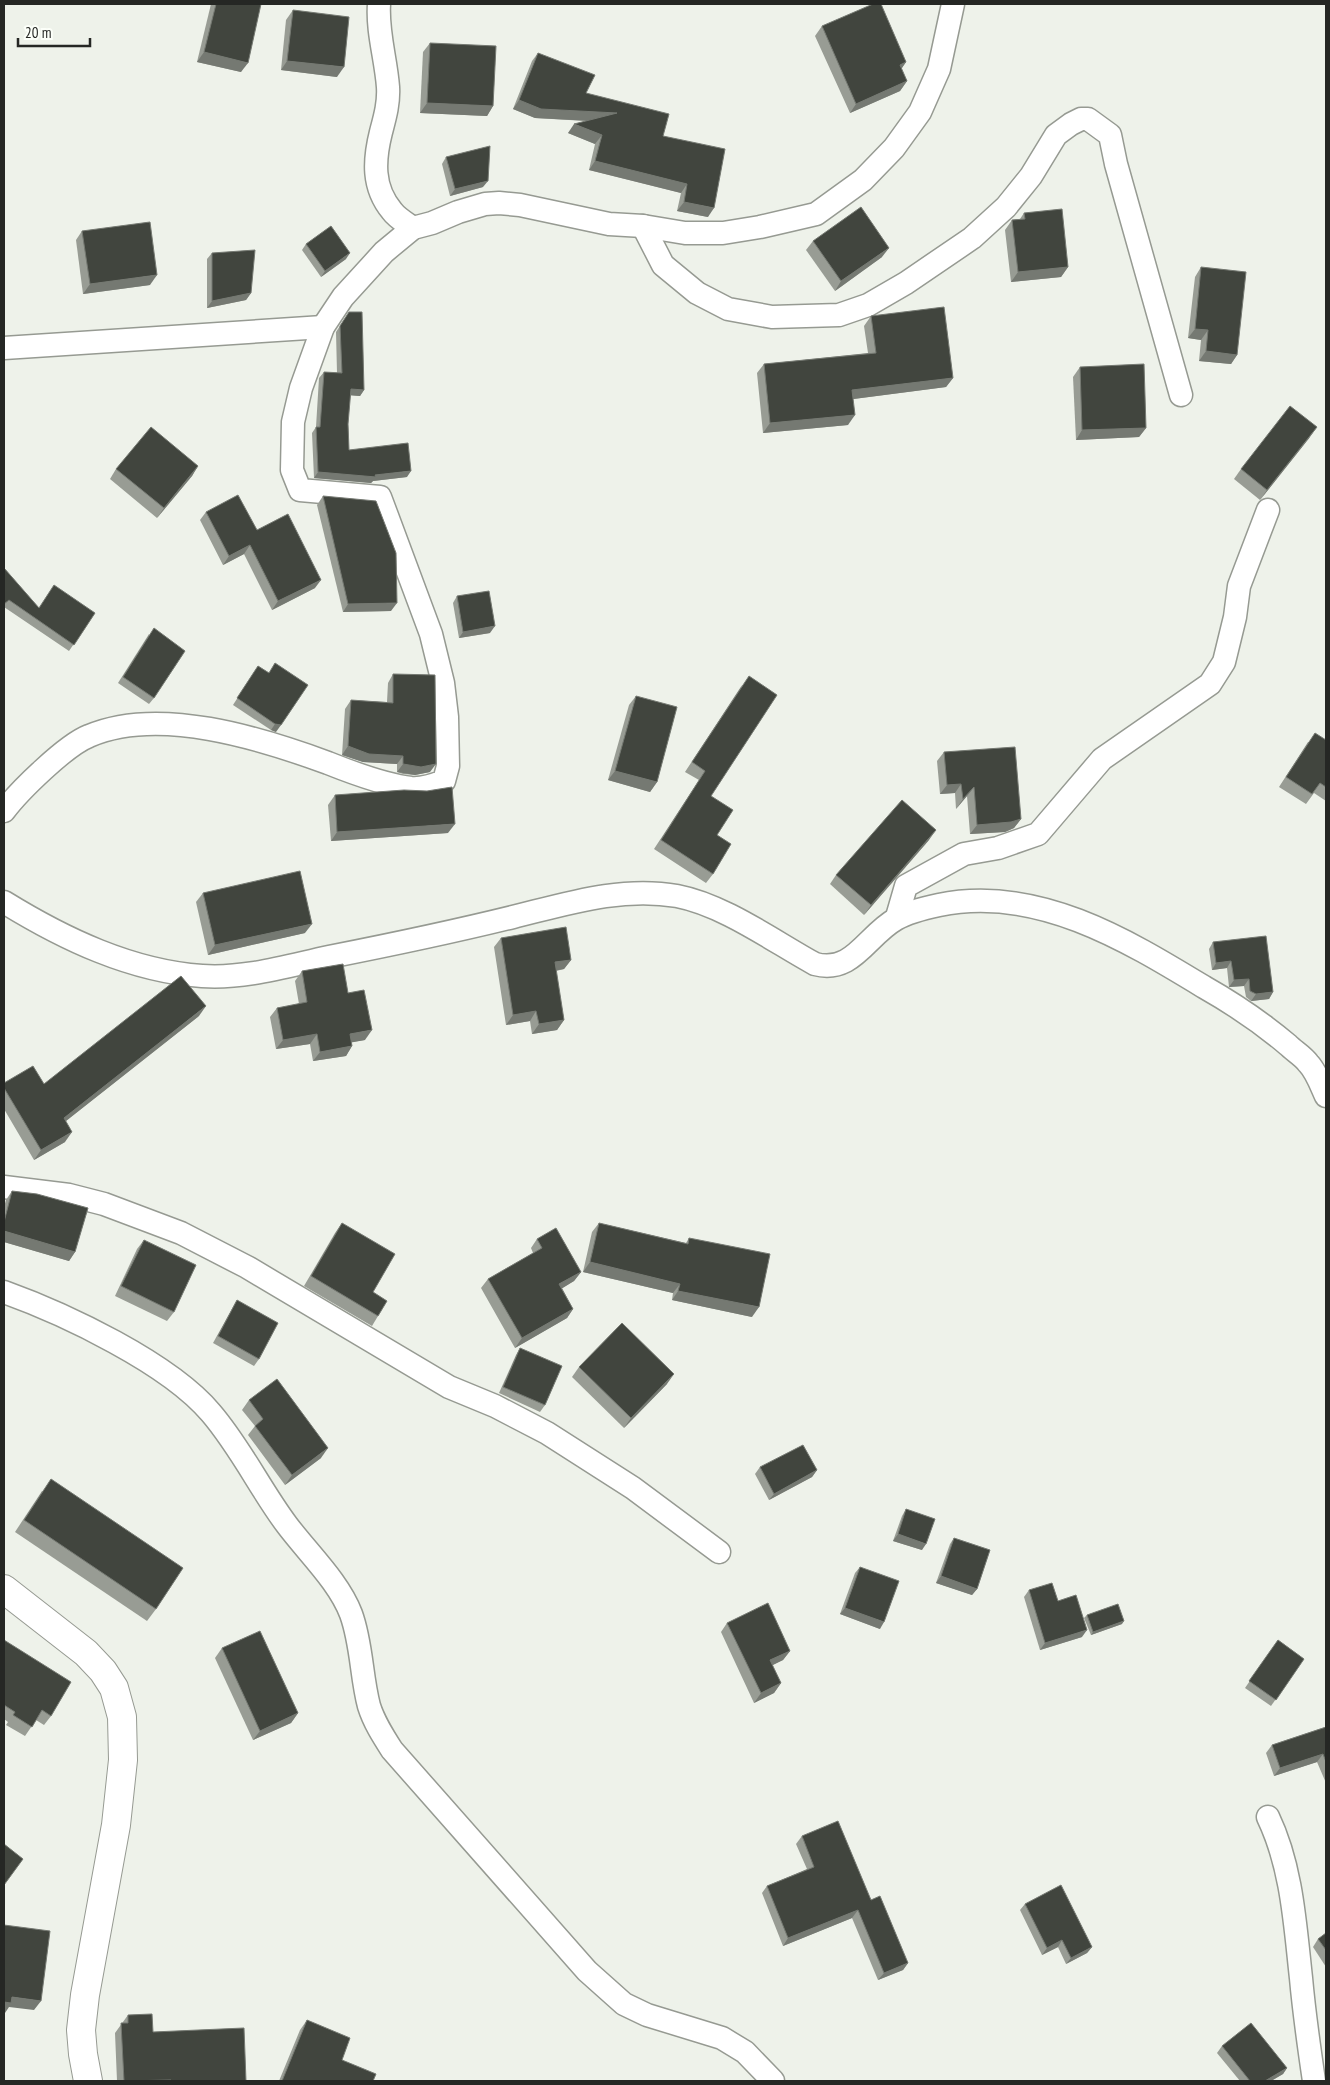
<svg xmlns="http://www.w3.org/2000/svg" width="1330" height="2085" viewBox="0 0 1330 2085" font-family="'PT Sans Narrow',sans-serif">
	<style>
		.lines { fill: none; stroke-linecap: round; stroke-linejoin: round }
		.minor-casing { stroke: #969a92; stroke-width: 25 }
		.tertiary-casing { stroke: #969a92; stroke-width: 30 }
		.minor { stroke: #fff; stroke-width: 22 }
		.tertiary { stroke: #fff; stroke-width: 28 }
		.wall { fill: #989c94 }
		.shaded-wall { fill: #757972 }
		.building { fill: #41453e; stroke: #757972 }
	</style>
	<rect width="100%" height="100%" fill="#eef2ea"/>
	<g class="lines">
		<defs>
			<g id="minor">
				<path d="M379 4C377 32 386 59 388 87 389 103 385 117 381 132 374 160 372 187 392 211 397 218 406 223 413 228"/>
				<polyline points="643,226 663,265 697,293 728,309 772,317 839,315 868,305 906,283 972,238 1006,207 1031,176 1056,135 1071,124 1081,119 1088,119 1110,135 1116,164 1181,395"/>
				<polyline points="4,348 323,327"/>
				<path d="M4 811C19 791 66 745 89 736 159 706 260 738 328 763 353 773 385 785 411 788 423 789 434 785 444 781L448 766 447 717 443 683 431 634 380 497 300 490 292 470 293 422 301 388 323 327 343 297 384 252 413 228 432 223 458 212 485 204 499 203 520 205 609 224 643 226 685 233H723L760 227 816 214 863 180 894 148 920 112 939 69 953 4"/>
				<path d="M4 902C64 939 131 971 202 976 245 979 287 966 329 957 390 945 452 932 513 917 566 904 621 886 677 896 724 905 773 941 815 964 853 974 866 936 896 919 908 912 925 908 939 905 1036 885 1125 939 1204 987 1234 1004 1262 1023 1288 1045 1294 1051 1303 1056 1308 1063 1316 1071 1321 1085 1326 1096"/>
				<polyline points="897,917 906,886 964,854 998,848 1038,834 1102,759 1210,684 1224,662 1235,617 1239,586 1268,510"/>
				<polyline points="4,1187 69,1195 104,1204 181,1233 247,1267 449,1387 495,1406 547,1433 633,1488 719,1552"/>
				<path d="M4 1292C65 1314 169 1363 211 1413 241 1448 260 1489 287 1525 308 1553 339 1582 351 1614 362 1644 361 1676 369 1706 374 1722 383 1736 392 1750L587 1971 624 2004 647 2015 722 2038 745 2052 773 2081"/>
				<path d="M1268 1817C1292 1867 1295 1924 1301 1978 1304 2012 1309 2047 1314 2081"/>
			</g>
			<polyline id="tertiary" points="4,1589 86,1653 103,1671 114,1688 122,1717 123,1760 116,1825 85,1995 81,2030 83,2054 88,2081"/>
		</defs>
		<use href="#minor" class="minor-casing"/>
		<use href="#tertiary" class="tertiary-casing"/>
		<use href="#minor" class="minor"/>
		<use href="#tertiary" class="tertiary"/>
	</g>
	<g class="wall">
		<polygon points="211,4 261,4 241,72 197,62"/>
		<polygon points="293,10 337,77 281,70 286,20"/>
		<polygon points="822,26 906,62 901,69 907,81 900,91 850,113 815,36"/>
		<polygon points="430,43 493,106 487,116 420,113 423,52"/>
		<polygon points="538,53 586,93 663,136 708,217 677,211 681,193 589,170 595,144 568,133 586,121 535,118 513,109 532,61"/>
		<polygon points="446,157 483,187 450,196 442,164"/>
		<polygon points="1024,213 1068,267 1061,277 1011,282 1005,230 1012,220 1020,219"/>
		<polygon points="82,231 150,285 83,294 76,240"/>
		<polygon points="813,241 882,257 835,291 806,250"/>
		<polygon points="306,244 346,259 321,277 302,250"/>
		<polygon points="212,253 251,293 246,300 207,308 207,259"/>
		<polygon points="1201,267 1237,355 1231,364 1199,361 1201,340 1188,338 1195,277"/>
		<polygon points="349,312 364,390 360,396 350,395 348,424 349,450 407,477 373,481 371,483 314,478 312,433 316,427 319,378 324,372 337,373 336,332"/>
		<polygon points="871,316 953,378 946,387 853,399 848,425 763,433 757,373 764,364 868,353 864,326"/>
		<polygon points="1080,367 1146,428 1139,437 1076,440 1073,377"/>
		<polygon points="1310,437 1260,500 1234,479 1241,469"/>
		<polygon points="198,466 192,476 157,518 110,479 116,469"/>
		<polygon points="323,496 391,611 343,612 317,505"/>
		<polygon points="206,512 257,530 315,588 272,610 244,554 223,565 200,520"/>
		<polygon points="4,568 39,608 95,613 69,651 4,607"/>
		<polygon points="457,596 490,633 459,638 453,603"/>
		<polygon points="149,634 154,698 149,704 118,683"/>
		<polygon points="258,666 269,673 276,732 271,730 233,705"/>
		<polygon points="393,674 430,772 415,775 403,774 397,772 397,764 363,762 342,755 345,709 351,700 387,702 388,683"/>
		<polygon points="742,685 711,796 717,835 713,874 706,883 654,849 699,780 685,772"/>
		<polygon points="636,696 657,782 650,792 608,780 629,705"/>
		<polygon points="1326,740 1326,801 1314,793 1306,804 1279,787 1308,742"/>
		<polygon points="944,752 1021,819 1014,828 1005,832 970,834 967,796 956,809 955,793 940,794 937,761"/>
		<polygon points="335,795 448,833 331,841 328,805"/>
		<polygon points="929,840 864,915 830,884 836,875"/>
		<polygon points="203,893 305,933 208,955 196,902"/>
		<polygon points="501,938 571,960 564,969 556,971 564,1020 557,1030 532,1034 530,1021 506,1025 494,947"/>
		<polygon points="1213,942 1273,992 1269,999 1251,1001 1246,997 1244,986 1229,987 1227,968 1212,970 1209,949"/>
		<polygon points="302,971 348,993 365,1040 352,1042 352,1046 346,1056 313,1061 310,1044 276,1049 270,1017 277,1008 299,1004 295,981"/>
		<polygon points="199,1016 66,1121 65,1142 34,1160 4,1109 4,1083 44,1084"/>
		<polygon points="12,1191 75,1252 69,1261 4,1242 4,1207 6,1200"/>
		<polygon points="342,1223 373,1292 378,1316 372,1326 304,1286 335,1233"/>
		<polygon points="599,1223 686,1243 689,1238 752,1317 672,1300 673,1293 583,1272 592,1232"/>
		<polygon points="537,1239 581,1272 574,1281 562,1288 573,1309 567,1318 515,1348 481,1288 488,1279 533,1253 531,1248"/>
		<polygon points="144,1240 174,1312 167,1321 115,1296 137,1249"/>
		<polygon points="237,1300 259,1359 254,1366 213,1343 233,1307"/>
		<polygon points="520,1348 545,1405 540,1412 499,1393 516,1355"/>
		<polygon points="579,1367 667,1384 624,1428 572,1377"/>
		<polygon points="249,1400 321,1458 285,1485 248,1435 255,1426 242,1410"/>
		<polygon points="760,1467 817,1470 812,1477 769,1500 755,1474"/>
		<polygon points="42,1491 156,1609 147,1621 15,1532"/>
		<polygon points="906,1509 922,1550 893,1541 902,1516"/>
		<polygon points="954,1538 977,1589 972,1595 936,1583 950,1544"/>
		<polygon points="860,1567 880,1629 840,1614 855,1573"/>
		<polygon points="1029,1590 1058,1601 1082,1637 1040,1650 1024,1597"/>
		<polygon points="1087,1615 1122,1624 1091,1635 1084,1618"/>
		<polygon points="727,1623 790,1651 783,1660 772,1665 781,1683 774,1693 754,1703 721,1632"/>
		<polygon points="4,1640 51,1716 44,1725 36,1720 25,1736 6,1725 8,1722 4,1719"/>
		<polygon points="1278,1640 1304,1659 1271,1706 1245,1688"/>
		<polygon points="222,1648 298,1713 291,1723 253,1740 215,1658"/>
		<polygon points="1326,1727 1326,1783 1317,1762 1274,1776 1266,1753 1272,1745"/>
		<polygon points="802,1836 871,1900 908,1963 903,1970 878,1980 852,1918 783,1946 762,1893 767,1886 807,1869 796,1844"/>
		<polygon points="1025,1904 1092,1947 1087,1953 1066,1964 1058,1947 1042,1955 1020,1910"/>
		<polygon points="1326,1933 1326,1967 1313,1947 1318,1939"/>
		<polygon points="128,2015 153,2032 246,2081 117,2081 115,2033"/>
		<polygon points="307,2020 342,2060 373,2081 279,2081 300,2030"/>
		<polygon points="1222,2046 1287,2068 1283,2074 1271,2081 1240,2081 1217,2053"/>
	</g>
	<g class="shaded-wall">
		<polygon points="204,52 248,63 241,72 197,62"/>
		<polygon points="287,61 344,67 337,77 281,70"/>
		<polygon points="906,62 900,71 900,65"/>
		<polygon points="907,81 900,91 850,113 856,104"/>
		<polygon points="519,100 617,113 611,122 535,118 513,109"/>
		<polygon points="427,103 493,106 487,116 420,113"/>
		<polygon points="574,124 602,135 595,144 568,133"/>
		<polygon points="595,161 687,184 681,193 589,170"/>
		<polygon points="488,181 483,187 450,196 455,189"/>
		<polygon points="684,202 714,208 708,217 677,211"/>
		<polygon points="889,248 882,257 835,291 841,281"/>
		<polygon points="350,253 346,259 321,277 325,271"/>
		<polygon points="1068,267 1061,277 1011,282 1018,272"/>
		<polygon points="157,275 150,285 83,294 90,284"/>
		<polygon points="251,293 246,300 207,308 212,301"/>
		<polygon points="1195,329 1208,330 1201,340 1188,338"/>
		<polygon points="1206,351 1237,355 1231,364 1199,361"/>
		<polygon points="953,378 946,387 846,400 852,390"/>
		<polygon points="351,389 364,390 360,396 346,395"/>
		<polygon points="855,415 848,425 763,433 770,423"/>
		<polygon points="1317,427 1310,437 1260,500 1267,490"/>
		<polygon points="1146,428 1139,437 1076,440 1082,430"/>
		<polygon points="198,466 192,476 157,518 164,508"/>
		<polygon points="411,471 407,477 373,481 371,483 314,478 318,472 375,475"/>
		<polygon points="250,545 244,554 223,565 229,556"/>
		<polygon points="321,580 315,588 272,610 278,601"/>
		<polygon points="397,603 391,611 343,612 348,604"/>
		<polygon points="495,626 490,633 459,638 463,632"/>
		<polygon points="275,724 281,725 276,732 271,730"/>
		<polygon points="348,746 403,756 397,764 363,762 342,755"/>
		<polygon points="403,764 436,764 430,772 415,775 397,772"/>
		<polygon points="615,771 657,782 650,792 608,780"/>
		<polygon points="961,784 955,793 940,794 947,785"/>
		<polygon points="974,787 967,796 956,809 963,799"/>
		<polygon points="1021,819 1014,828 1005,832 970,834 977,825"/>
		<polygon points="455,824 448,833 331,841 337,832"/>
		<polygon points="936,830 929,840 864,915 871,905"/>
		<polygon points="312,924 305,933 208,955 215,945"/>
		<polygon points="571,960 564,969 548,972 555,962"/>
		<polygon points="1231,961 1227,968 1212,970 1216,963"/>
		<polygon points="1249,979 1244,986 1229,987 1234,980"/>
		<polygon points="1273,992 1269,999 1251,1001 1256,994"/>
		<polygon points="206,1006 199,1016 57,1128 64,1118"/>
		<polygon points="536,1011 530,1021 506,1025 513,1015"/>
		<polygon points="564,1020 557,1030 532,1034 539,1024"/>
		<polygon points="372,1030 365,1040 343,1044 350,1034"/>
		<polygon points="317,1034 310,1044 276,1049 283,1040"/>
		<polygon points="352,1046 346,1056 313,1061 320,1052"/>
		<polygon points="72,1132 65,1142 34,1160 41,1150"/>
		<polygon points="4,1231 75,1252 69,1261 4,1242"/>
		<polygon points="590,1262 680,1284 673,1293 583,1272"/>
		<polygon points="581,1272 574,1281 553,1294 559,1284"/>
		<polygon points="678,1291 759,1307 752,1317 672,1300"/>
		<polygon points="573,1309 567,1318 515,1348 522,1338"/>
		<polygon points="674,1374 667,1384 624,1428 631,1418"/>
		<polygon points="328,1448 321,1458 285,1485 292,1475"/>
		<polygon points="817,1470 812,1477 769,1500 774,1494"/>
		<polygon points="898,1534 926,1544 922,1550 893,1541"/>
		<polygon points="941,1576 977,1589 972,1595 936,1583"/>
		<polygon points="845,1608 884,1622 880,1629 840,1614"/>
		<polygon points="1124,1621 1122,1624 1091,1635 1093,1632"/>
		<polygon points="1087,1630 1082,1637 1040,1650 1045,1643"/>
		<polygon points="790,1651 783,1660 763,1670 770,1660"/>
		<polygon points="781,1683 774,1693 754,1703 761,1693"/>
		<polygon points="298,1713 291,1723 253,1740 260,1731"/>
		<polygon points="1323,1754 1317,1762 1274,1776 1280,1768"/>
		<polygon points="858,1910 852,1918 783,1946 788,1938"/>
		<polygon points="1062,1940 1058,1947 1042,1955 1047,1948"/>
		<polygon points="1092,1947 1087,1953 1066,1964 1071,1958"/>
		<polygon points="908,1963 903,1970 878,1980 884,1973"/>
		<polygon points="12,1997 41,2001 34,2010 9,2007 5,2013 4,2013 4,2002"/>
		<polygon points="1287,2068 1283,2074 1271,2081 1265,2081"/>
		<polygon points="171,2080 170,2081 128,2081"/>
	</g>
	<g class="building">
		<polygon points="216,4 261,4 248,63 204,52"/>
		<polygon points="873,4 881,4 906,62 900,65 907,81 856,104 822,26"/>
		<polygon points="293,10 349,17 344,67 287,61"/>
		<polygon points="430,43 496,46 493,106 427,103"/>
		<polygon points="538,53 595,75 586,93 669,114 663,136 725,149 714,208 684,202 687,184 595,161 602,135 574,124 617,113 541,109 519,100"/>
		<polygon points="490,146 488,181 455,189 446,157"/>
		<polygon points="861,207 889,248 841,281 813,241"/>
		<polygon points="1062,209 1068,267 1018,272 1012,220 1025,219 1024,213"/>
		<polygon points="150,222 157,275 90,284 82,231"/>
		<polygon points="331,226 350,253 325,271 306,244"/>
		<polygon points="255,250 251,293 212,301 212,253"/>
		<polygon points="1201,267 1246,272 1237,355 1206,351 1208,330 1195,329"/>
		<polygon points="944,307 953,378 852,390 855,415 770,423 764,364 876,353 871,316"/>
		<polygon points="349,312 362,312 364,390 351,389 348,424 349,450 408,443 411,471 375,475 376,477 318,472 316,427 320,427 324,372 342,373 340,326"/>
		<polygon points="1144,364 1146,428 1082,430 1080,367"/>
		<polygon points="1290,406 1317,427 1267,490 1241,469"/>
		<polygon points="151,427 198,466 164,508 116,469"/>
		<polygon points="238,495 257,530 288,514 321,580 278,601 250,545 229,556 206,512"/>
		<polygon points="323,496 376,501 396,553 397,603 348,604"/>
		<polygon points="4,568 39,608 54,585 95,613 74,645 9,600 4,604"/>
		<polygon points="489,591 495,626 463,632 457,596"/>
		<polygon points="154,628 185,651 154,698 123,677"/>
		<polygon points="275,663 308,685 281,725 275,724 237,698 258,666 269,673"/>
		<polygon points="393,674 435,675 436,764 421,767 403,764 403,756 369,754 348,746 351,700 393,703"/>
		<polygon points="749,676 777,695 711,796 733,810 717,835 731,844 713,874 661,840 705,771 692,762"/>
		<polygon points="636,696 677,707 657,782 615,771"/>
		<polygon points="1315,733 1326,740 1326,787 1320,783 1312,794 1286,777"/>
		<polygon points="1015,747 1021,819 1011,822 977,825 974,787 963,799 961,784 947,785 944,752"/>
		<polygon points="452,787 455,824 337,832 335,795 404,790 427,791"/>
		<polygon points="902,800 936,830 871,905 836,875"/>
		<polygon points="300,871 312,924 215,945 203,893"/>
		<polygon points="566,927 571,960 555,962 564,1020 539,1024 536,1011 513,1015 501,938"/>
		<polygon points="1266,936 1273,992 1256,994 1250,991 1249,979 1234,980 1231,961 1216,963 1213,942"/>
		<polygon points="343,964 348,993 364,990 372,1030 350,1034 352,1046 320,1052 317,1034 283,1040 277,1008 307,1002 302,971"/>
		<polygon points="181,976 206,1006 64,1118 72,1132 41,1150 4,1088 4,1083 33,1066 44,1084"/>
		<polygon points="12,1191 37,1194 88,1208 75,1252 4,1231 4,1222"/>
		<polygon points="342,1223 395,1254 373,1292 387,1301 378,1316 311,1276"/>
		<polygon points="599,1223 688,1244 689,1238 770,1254 759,1307 678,1291 680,1284 590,1262"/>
		<polygon points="556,1228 581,1272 559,1284 573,1309 522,1338 488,1279 542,1248 537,1239"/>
		<polygon points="144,1240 196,1265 174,1312 121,1286"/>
		<polygon points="237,1300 278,1323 259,1359 218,1336"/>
		<polygon points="622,1323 674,1374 631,1418 579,1367"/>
		<polygon points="520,1348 562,1366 545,1405 503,1387"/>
		<polygon points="277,1379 328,1448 292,1475 255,1426 263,1419 249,1400"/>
		<polygon points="803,1445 817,1470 774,1494 760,1467"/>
		<polygon points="51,1479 183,1568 156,1609 24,1520"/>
		<polygon points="906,1509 935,1519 926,1544 898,1534"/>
		<polygon points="954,1538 990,1550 977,1589 941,1576"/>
		<polygon points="860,1567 899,1581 884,1622 845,1608"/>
		<polygon points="1052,1583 1058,1601 1076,1595 1087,1630 1045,1643 1029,1590"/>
		<polygon points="768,1603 790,1651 770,1660 781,1683 761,1693 727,1623"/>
		<polygon points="1118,1604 1124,1621 1093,1632 1087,1615"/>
		<polygon points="260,1631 298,1713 260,1731 222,1648"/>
		<polygon points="4,1640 71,1682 51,1716 42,1710 32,1727 13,1715 15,1712 4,1705"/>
		<polygon points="1278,1640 1304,1659 1276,1700 1249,1681"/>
		<polygon points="1326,1727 1326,1762 1323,1754 1280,1768 1272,1745"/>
		<polygon points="838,1821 871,1900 880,1896 908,1963 884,1973 858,1910 788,1938 767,1886 814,1867 802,1836"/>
		<polygon points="4,1844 23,1859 4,1885"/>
		<polygon points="1061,1885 1092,1947 1071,1958 1062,1940 1047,1948 1025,1904"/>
		<polygon points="4,1925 50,1931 41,2001 12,1997 11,2003 4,2002"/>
		<polygon points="1326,1933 1326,1950 1318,1939"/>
		<polygon points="152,2014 153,2032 244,2028 246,2081 171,2081 171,2080 124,2081 121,2023 128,2023 128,2015"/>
		<polygon points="307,2020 350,2038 342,2060 376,2074 373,2081 282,2081"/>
		<polygon points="1251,2023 1287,2068 1265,2081 1250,2081 1222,2046"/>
	</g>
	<rect width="1330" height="2085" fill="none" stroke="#252724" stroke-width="10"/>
	<path d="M18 38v8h72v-8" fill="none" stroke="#252724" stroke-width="2.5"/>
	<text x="25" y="38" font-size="15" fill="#252724" stroke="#fcfff9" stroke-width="4" paint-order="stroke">20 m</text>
</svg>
